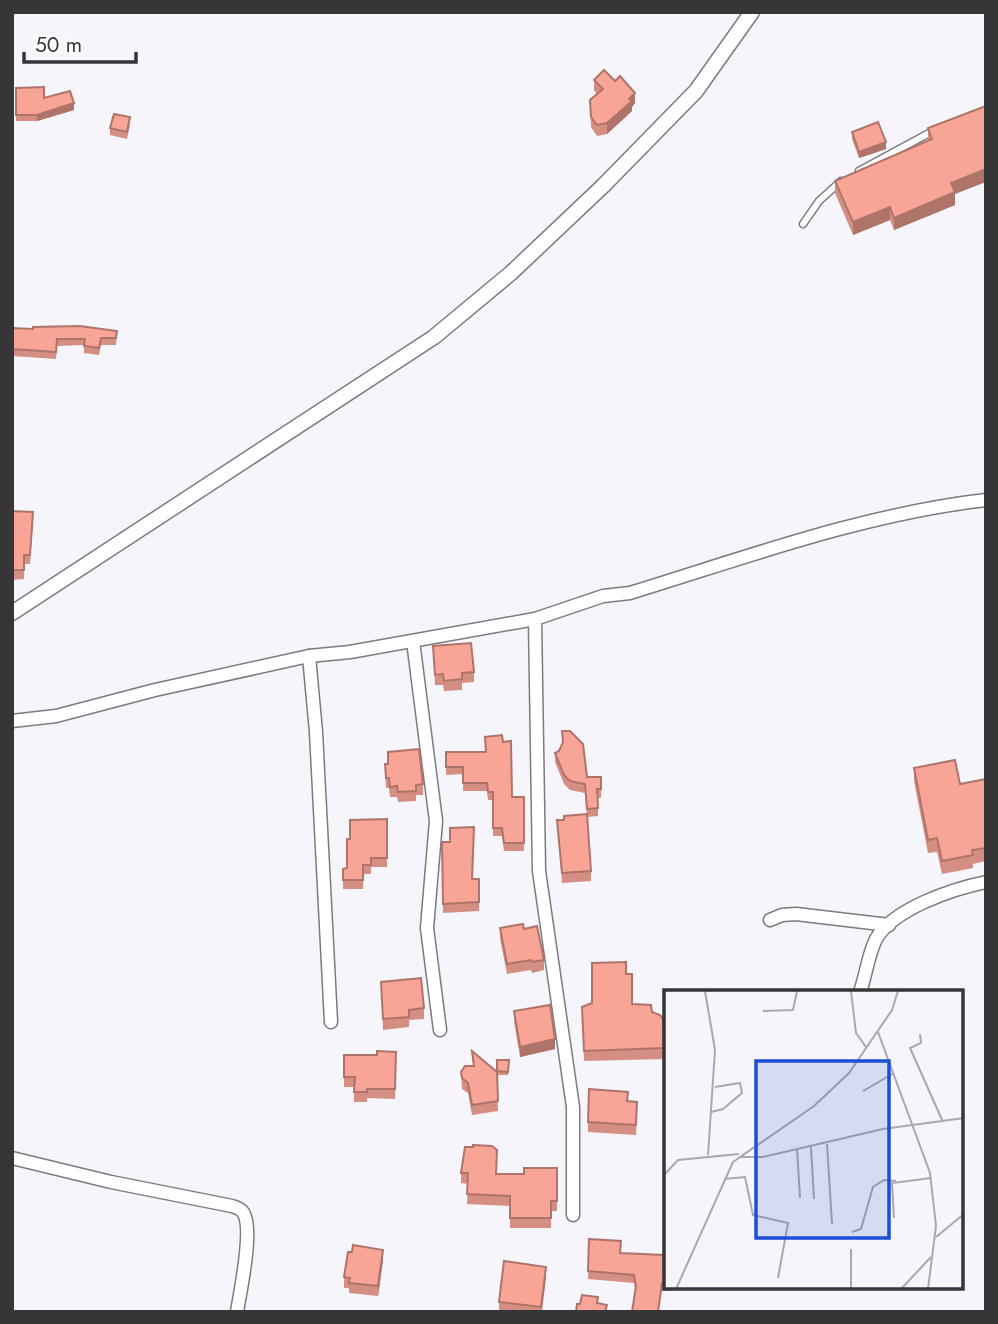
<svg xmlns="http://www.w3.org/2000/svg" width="998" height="1324" viewBox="0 0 998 1324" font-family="Jost,sans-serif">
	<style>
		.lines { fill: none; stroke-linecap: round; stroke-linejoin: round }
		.service-casing { stroke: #7b7b81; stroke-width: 9 }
		.minor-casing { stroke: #7b7b81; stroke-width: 15 }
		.tertiary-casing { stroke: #7b7b81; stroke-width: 17 }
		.service { stroke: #fff; stroke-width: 6 }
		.minor { stroke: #fff; stroke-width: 12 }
		.tertiary { stroke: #fff; stroke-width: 14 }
		.wall { fill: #d58e82 }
		.shaded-wall { fill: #ae746a }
		.building { fill: #f8a597; stroke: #ae746a; stroke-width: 2 }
		.inset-road { fill: none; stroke: #a9a9ad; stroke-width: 2 }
		.view { fill: #1d4ed8; fill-opacity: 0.15; stroke: #1d4ed8; stroke-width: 3.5 }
		.inset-edge { fill: none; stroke: #363638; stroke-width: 3.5 }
	</style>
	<rect width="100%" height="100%" fill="#f5f5fb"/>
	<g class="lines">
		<defs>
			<g id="service">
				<polyline points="859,171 933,131"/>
				<polyline points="803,224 819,201 841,181"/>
			</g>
			<g id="minor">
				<polyline points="535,619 539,871 573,1107 573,1215"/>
				<polyline points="413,641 436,821 427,928 440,1030"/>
				<polyline points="309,656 316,732 331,1022"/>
				<path d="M12 721 56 716 155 690 309 656 350 652 535 619 603 596 630 593C747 557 864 514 986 500"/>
				<polyline points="770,920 782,915 796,914 889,925"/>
				<path d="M860 992C866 975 868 955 876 939 894 908 953 889 986 882"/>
				<path d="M12 1158 111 1182 232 1206C235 1207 239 1208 242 1211 255 1225 240 1292 237 1312"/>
			</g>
			<polyline id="tertiary" points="12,613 434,337 511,273 603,186 696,91 752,12"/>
		</defs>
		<use href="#service" class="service-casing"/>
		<use href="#minor" class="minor-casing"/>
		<use href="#tertiary" class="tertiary-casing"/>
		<use href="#service" class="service"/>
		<use href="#minor" class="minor"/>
		<use href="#tertiary" class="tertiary"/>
	</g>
	<g class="wall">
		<polygon points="594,80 635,103 632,107 632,111 607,134 597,136 591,127 590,100 597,94 594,90"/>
		<polygon points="16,88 44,98 74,110 37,121 16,121"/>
		<polygon points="130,124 127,139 110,135 110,128"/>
		<polygon points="928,128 955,194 955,205 894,230 890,220 853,235 835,193 835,181 928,141"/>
		<polygon points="852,132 886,149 859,158 852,139"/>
		<polygon points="12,328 33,329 117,331 116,345 101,345 99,355 84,353 84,345 57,346 56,359 12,356"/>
		<polygon points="12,511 33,521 30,564 24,564 24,579 12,580"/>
		<polygon points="433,646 474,672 474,682 462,683 462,690 444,691 443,685 435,685"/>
		<polygon points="562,731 587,777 601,777 601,798 598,798 598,816 587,817 585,793 570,790 564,784 555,762 555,753 559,751 562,744"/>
		<polygon points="485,737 512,797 524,797 524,851 504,851 502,836 493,836 493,800 488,800 487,791 463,791 463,774 446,775 446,752 486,752"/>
		<polygon points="388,752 423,784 423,795 416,795 416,801 398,802 397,797 390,797 389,788 386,788 385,774 385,764 388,764"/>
		<polygon points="914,768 960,784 986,779 986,861 973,864 973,868 942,874 937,852 928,853 914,781"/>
		<polygon points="387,819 387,867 371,867 371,874 363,874 363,889 343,889 343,869 347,868 350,839"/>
		<polygon points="557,820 591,871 591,881 562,883"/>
		<polygon points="442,842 472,879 479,879 479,911 443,913"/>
		<polygon points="500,928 524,929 544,960 544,970 532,973 531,970 507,974 500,938"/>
		<polygon points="626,974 632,1004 652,1012 663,1019 664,1059 584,1061 582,1007 592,1003"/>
		<polygon points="381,982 424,1008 424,1019 409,1020 409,1027 383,1030"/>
		<polygon points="514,1011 555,1049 520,1057 514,1021"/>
		<polygon points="472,1051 497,1072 509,1060 508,1075 497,1075 498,1111 472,1115 468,1093 462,1089 461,1072 473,1066"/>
		<polygon points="396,1052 395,1099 367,1098 367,1102 354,1102 354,1087 344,1087 344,1077 377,1055"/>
		<polygon points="628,1102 637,1112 636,1135 588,1132 588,1122"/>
		<polygon points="557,1168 557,1211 551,1211 551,1228 510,1228 510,1206 467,1204 468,1184 461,1183 461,1173 524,1174"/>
		<polygon points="589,1239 621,1253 666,1267 666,1287 672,1287 672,1291 635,1289 634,1283 588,1279"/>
		<polygon points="352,1252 383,1260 378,1296 349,1293 349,1288 344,1288 344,1277"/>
		<polygon points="546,1277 542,1312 499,1312 499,1302"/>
	</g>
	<g class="shaded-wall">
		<polygon points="635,93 635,103 632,107 632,111 607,134 607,123"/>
		<polygon points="74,103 74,110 37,121 37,115"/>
		<polygon points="886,142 886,149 859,158 859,152"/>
		<polygon points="986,169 986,182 955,194 955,205 894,230 894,218 951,183"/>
		<polygon points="890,207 890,220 853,235 853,222"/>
		<polygon points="555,1039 555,1049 520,1057 520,1047"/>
		<polygon points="383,1250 383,1260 378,1296 378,1286"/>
		<polygon points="546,1267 546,1277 541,1312 541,1307"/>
	</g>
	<g class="building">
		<polygon points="604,70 615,81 620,76 635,93 629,99 632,101 607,123 597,125 591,117 590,100 603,89 594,80"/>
		<polygon points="44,87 44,98 70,91 74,103 37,115 16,115 16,88"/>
		<polygon points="986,106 986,169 951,183 955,192 894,218 890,207 853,222 835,181 932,139 928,128"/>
		<polygon points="114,114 130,117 127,132 110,128"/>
		<polygon points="878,122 886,142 859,152 852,132"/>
		<polygon points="80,326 117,331 116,338 101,338 99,348 84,346 85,339 57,339 56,352 12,349 12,328 33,329 33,327"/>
		<polygon points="12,511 33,512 30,555 24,555 24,570 12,570"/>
		<polygon points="471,643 474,672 462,673 462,679 444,681 443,674 435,675 433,646"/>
		<polygon points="562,731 570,731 583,744 587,777 601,777 601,789 597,789 598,808 587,809 585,784 570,781 564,775 555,753 559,751 563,742"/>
		<polygon points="502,735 503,742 511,741 512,797 524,797 524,843 504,843 502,828 493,828 493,792 488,792 487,783 463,783 463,767 446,767 446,752 486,752 485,737"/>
		<polygon points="419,749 423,784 416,785 416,791 398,792 397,786 390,787 389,778 386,778 385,764 388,764 388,752"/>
		<polygon points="955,760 960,784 986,779 986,848 972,850 973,855 942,861 937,838 928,840 914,768"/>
		<polygon points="587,814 591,871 562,873 557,820 564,820 564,816"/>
		<polygon points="387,819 387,858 371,858 371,865 363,865 363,880 343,880 343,869 347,868 347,839 350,839 350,820"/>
		<polygon points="474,827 472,879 479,879 479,902 443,904 442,842 450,842 450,828"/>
		<polygon points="523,924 524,929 537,926 544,960 532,962 531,960 507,964 500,928"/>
		<polygon points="626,962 626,974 632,974 632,1004 651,1005 652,1012 660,1015 663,1019 664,1048 584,1051 582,1007 592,1003 592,963"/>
		<polygon points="421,978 424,1008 409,1010 409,1017 383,1019 381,982"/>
		<polygon points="550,1005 555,1039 520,1047 514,1011"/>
		<polygon points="377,1051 396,1052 395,1089 367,1089 367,1092 354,1092 355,1077 344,1077 344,1055 377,1055"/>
		<polygon points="472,1051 497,1072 498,1101 472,1105 468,1083 462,1078 461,1072 465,1066 474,1066"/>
		<polygon points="497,1060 509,1060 508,1072 497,1071"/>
		<polygon points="589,1089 628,1092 627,1101 637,1102 636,1125 588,1122"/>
		<polygon points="473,1145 492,1146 497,1150 496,1174 524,1174 524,1168 557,1168 557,1201 551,1201 551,1218 510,1218 510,1196 467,1194 468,1173 461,1173 465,1147 473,1147"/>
		<polygon points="589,1239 621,1241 620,1253 664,1255 663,1267 666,1267 666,1283 662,1283 658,1312 632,1312 636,1286 634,1275 588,1271"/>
		<polygon points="353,1245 383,1250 378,1286 349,1283 350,1278 344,1277 348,1252 352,1252"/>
		<polygon points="504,1261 546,1267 541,1307 499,1302"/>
		<polygon points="582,1295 598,1297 597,1303 607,1305 605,1312 576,1312 577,1304 580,1304"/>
	</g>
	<g transform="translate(664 990)">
		<rect width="299" height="299" fill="#f5f5fb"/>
		<path class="inset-road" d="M41 1 51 60 44 165M187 1 192 43 202 57M99 21 129 20 133 1M214 42 266 183 272 236 264 299M256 44 257 53 246 58 279 132M199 101 230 83M47 122 59 119 78 103 76 93 51 97M163 154 168 234M147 157 150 209M133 159 136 208M76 167H99L219 139 300 128M0 185 14 170 75 164M60 189 81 187 89 225 124 233 114 288M230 228 228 193 267 188M188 242 197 239 209 197 220 190 232 191M272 247 300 224M187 259V299M12 299 69 172 150 116 185 83 228 20 234 1M237 299 267 267"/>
		<path class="view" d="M92 71H225V248H92Z"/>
		<rect width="299" height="299" class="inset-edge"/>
	</g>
	<rect width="998" height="1324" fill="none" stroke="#363638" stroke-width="28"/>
	<path d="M24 52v10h112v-10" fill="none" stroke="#363638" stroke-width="3.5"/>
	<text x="35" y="52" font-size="21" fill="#363638" stroke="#ffffff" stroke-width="5" paint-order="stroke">50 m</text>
</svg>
